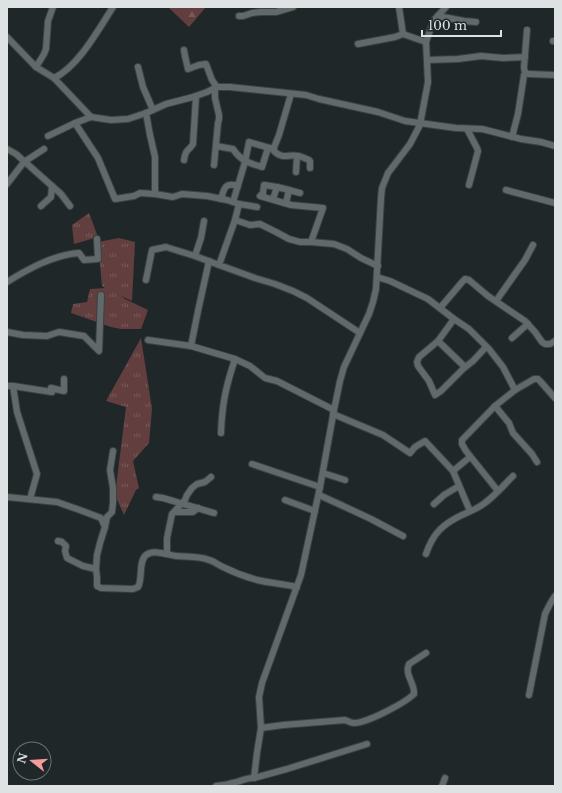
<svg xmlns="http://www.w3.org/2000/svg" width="562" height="793" viewBox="0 0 562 793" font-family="'Libre Baskerville',serif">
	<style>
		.grass { fill: url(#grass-tufts) }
		.forest { fill: url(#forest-firs) }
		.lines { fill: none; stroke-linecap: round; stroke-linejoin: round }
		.minor-casing { stroke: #3c4243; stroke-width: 8 }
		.minor { stroke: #61696b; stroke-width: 6 }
	</style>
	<defs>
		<pattern id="grass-tufts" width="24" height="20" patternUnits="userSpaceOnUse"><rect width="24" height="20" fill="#623e3f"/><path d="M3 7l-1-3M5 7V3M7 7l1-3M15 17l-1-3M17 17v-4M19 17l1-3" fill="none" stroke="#785a5b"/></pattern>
		<pattern id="forest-firs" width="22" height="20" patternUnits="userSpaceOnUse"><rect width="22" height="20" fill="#623e3f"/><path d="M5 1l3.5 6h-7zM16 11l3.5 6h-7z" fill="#785a5b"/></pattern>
	</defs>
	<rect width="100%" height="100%" fill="#202728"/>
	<g class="grass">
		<polygon points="89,213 98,237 74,244 72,225"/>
		<polygon points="119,238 135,242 132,301 121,296 125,299 148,310 141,329 121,329 111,327 71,313 73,304 87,302 90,289 105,288 102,286 98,242"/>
		<polygon points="141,338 152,409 149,443 133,461 139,488 136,490 124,515 115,495 126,407 106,401"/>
	</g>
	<polygon class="forest" points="168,7 206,7 189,27"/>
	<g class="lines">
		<defs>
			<g id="minor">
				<polyline points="399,7 403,34"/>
				<polyline points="239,16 243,16 252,13 260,12 276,12 293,7"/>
				<polyline points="438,16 464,21 476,22"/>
				<path d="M527 30 524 67C524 71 525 74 529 74L555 75"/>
				<polyline points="7,37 36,67 54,78 91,117"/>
				<polyline points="553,41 555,41"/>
				<polyline points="358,44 395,37 403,34 426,42"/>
				<polyline points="184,50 185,56 188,69 199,65 206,64 212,80 217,87"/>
				<polyline points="427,60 458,59 481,56 503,58 525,57"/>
				<polyline points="36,67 44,54 46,49 48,21 53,7"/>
				<polyline points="138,67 143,87 153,110"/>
				<path d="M54 78C78 67 99 29 113 7"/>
				<path d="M291 94 279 135 273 150C282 160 288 154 299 156 302 157 305 158 309 160L310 161V168"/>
				<polyline points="146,113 150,135 155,157 155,194"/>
				<polyline points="467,129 477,148 478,151 469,185"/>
				<polyline points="48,136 75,123"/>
				<polyline points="512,137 518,114 524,75"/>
				<path d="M216 146 233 149C241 161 249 163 262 167L268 148"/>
				<polyline points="7,149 16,154 61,194 70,206"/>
				<path d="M184 160C186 148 188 152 193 144L196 96"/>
				<polyline points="214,165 218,123 219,119 219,115 215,98 215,88"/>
				<polyline points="296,172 297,156"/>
				<polyline points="7,184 24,162 44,149"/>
				<polyline points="277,187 264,185 263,193 260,196 291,205 323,208 311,242"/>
				<polyline points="289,190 300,193"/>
				<polyline points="506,190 555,203"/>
				<path d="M221 199C224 188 225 182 238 186"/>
				<polyline points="273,199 277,187 289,190 286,203"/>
				<polyline points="233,202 245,162 249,142 266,147 274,149"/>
				<polyline points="239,204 257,207"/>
				<polyline points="41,206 51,197 52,186"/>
				<polyline points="235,220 250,225 260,224 276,232 289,239 300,242 311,242 334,244 347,249 361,258 378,266"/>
				<polyline points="195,256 201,238 204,221"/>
				<polyline points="377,277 390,281 428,299 454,319 469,329 489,349 503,367 515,390"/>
				<polyline points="146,280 152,250 166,247 195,256 219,265"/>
				<path d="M7 282C28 269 53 255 79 253L84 260 98 259 97 239V240"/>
				<polyline points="496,301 525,260 533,245"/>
				<polyline points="440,308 463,281 465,279 469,280 488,296 525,321 535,332 542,342 545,344 550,344 555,341"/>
				<polyline points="454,319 438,341 419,357 417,362 418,366 429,381 435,395 441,391 464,368 473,361 486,347"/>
				<polyline points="7,332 23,335 47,336 59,332 84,336 99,351 101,295"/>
				<polyline points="360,333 307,298 293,291 275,284 255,278 219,265 235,220 239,204 227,200 207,196 182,194 173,197 155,194 140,193 134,196 115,199 98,158 75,123 91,117 111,120 128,119 146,113 166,104 193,97 207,92 217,87 230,87 306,95 319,99 378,112 405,121 456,128 482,129 521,139 541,142 555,146"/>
				<polyline points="512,338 522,329 528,324"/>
				<polyline points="148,340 191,346 235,359 250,366 265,378 277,381 334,410"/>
				<polyline points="438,341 465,367"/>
				<polyline points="191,346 198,311 209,261"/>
				<polyline points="7,386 13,386 17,412 37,474 30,499"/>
				<polyline points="13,386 52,392 51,388 64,391 64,379"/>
				<polyline points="495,406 509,423 513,433 532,454 537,462"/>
				<polyline points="333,414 383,435 410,453 415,447 425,441 453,471 470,511"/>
				<path d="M221 433C222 404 226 386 235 359"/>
				<polyline points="252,464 320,487"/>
				<polyline points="453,471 470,457"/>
				<polyline points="323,473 345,480"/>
				<polyline points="498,491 466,451 462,444 462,440 495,406 515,390 534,379 538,379 540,381 555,398"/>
				<polyline points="319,495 341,505 371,519 403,536"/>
				<path d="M7 497 57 502 77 509 101 518 105 527 100 543 97 555 96 569 97 577V586L101 588 133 589 138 587C143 579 138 562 146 555 155 549 167 555 176 556 187 557 199 556 209 560 214 561 218 565 223 567 233 572 246 577 257 580 270 583 284 584 297 587"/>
				<polyline points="156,497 163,498 214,513"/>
				<polyline points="285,500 315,511"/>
				<polyline points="434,504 444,495 459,486"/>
				<polyline points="175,512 193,512 198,508"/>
				<polyline points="105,527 107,517 112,512 113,502 113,488 110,470 113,451"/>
				<polyline points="58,541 62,542 66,546 65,551 67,558 83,566 96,569"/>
				<polyline points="167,553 167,538 172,514 185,500 187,495 192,488 197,484 205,482 211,477"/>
				<path d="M426 554C433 533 443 524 462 515 469 512 476 509 482 505 494 497 503 486 513 476"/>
				<path d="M529 695 545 614C548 608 551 601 555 596"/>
				<path d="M261 728 283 725 345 720C348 721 351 723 354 723 367 723 405 703 414 694 415 683 404 675 409 664L426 653"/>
				<polyline points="254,778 287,769 367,744"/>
				<path d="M216 786C222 785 227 785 232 783 240 782 247 777 254 778L257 753 261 728 259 697 262 683 301 575 320 487 334 410 340 381 344 367 369 314 373 302 376 289 381 198 382 188 388 173 410 144 421 123V119L428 82 426 42 432 25 434 20 446 7"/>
				<polyline points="442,786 445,778"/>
			</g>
		</defs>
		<use href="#minor" class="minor-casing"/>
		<use href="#minor" class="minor"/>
	</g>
	<rect width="562" height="793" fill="none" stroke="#dee2e3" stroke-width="16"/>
	<g transform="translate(32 761) rotate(287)"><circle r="19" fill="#202728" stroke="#6c7273"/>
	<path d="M0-3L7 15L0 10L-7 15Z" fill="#f59b9d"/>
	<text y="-6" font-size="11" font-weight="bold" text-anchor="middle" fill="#dee2e3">N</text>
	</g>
	<path d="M422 30v6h79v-6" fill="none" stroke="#dee2e3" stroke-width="2"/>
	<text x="428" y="30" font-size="12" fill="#dee2e3" stroke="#202728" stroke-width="3" paint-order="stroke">100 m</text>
</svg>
